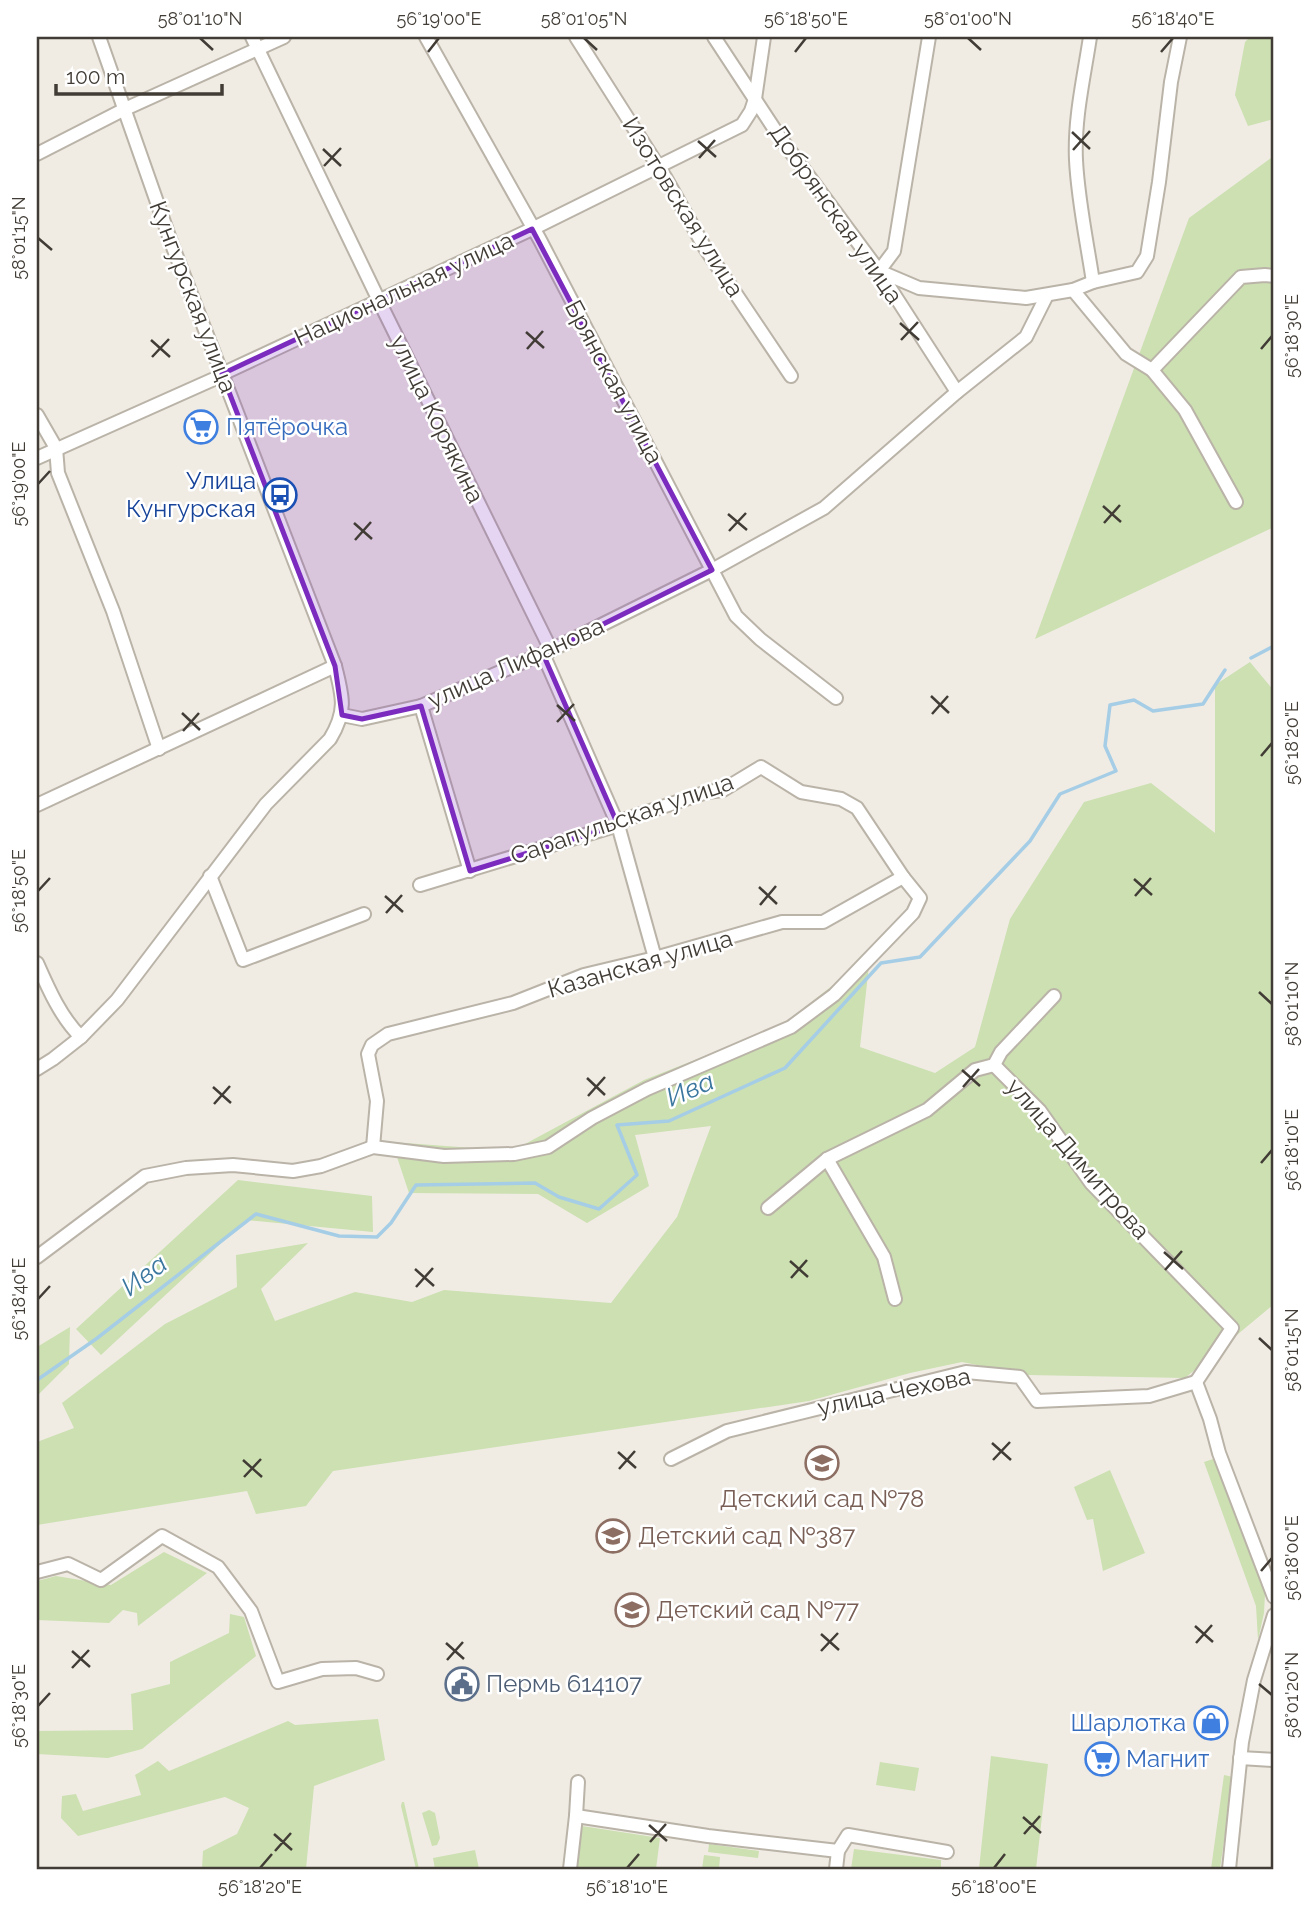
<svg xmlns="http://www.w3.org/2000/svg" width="1311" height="1906" viewBox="0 0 1311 1906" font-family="Raleway,sans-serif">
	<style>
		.green { fill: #cce0b1 }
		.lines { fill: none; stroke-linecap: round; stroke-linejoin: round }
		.stream { stroke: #a6cde6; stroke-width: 3.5 }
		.minor-casing { stroke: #bab3a8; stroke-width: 16 }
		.minor { stroke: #fff; stroke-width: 12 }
		.marked { fill: #7b2cbf; fill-opacity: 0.2; stroke: #7b2cbf; stroke-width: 5; stroke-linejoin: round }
		.ticks { fill: none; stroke: #413c35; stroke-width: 2.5 }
		.labels { text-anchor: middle; stroke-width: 5; stroke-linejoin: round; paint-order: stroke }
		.street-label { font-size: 24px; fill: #413c35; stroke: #fff }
		.shop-label { font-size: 24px; fill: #366cbe; stroke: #fff; text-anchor: start }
		.transit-label { font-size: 24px; fill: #164399; stroke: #fff; text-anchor: end }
		.education-label { font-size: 24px; fill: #785e54; stroke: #fff; text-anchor: start }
		.service-label { font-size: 24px; fill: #4e5e75; stroke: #fff; text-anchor: start }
		.water-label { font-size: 26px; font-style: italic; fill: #3b779f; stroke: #fff }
		.neatline { fill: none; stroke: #413c35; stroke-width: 2.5 }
		.ticks-label { font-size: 18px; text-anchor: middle; fill: #413c35 }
	</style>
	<rect width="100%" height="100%" fill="#f0ece4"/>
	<g class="green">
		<polygon points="1250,37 1274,37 1274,119 1248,126 1235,95 1245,42"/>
		<polygon points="1271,158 1274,158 1274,527 1035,639 1189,218"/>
		<polygon points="1250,662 1274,691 1274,1304 1185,1378 1027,1375 962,1362 910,1373 809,1401 333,1471 306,1506 256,1514 247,1491 37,1525 37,1442 74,1428 62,1403 165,1324 237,1287 236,1255 308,1243 261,1289 275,1321 355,1292 412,1302 444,1290 611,1303 677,1217 711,1126 635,1135 649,1186 587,1223 538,1194 409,1193 392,1142 512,1151 644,1080 781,1026 870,956 860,1047 935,1073 975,1047 1010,919 1084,802 1151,783 1215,833 1215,685"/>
		<polygon points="238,1180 372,1196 373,1232 246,1220 101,1355 76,1329"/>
		<polygon points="70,1327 69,1364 37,1396 37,1347"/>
		<polygon points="1216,1458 1265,1593 1264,1613 1258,1640 1256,1606 1204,1462"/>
		<polygon points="1110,1470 1145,1553 1103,1571 1093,1519 1087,1520 1074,1487"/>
		<polygon points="164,1552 207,1573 138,1626 137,1613 123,1610 109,1623 37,1620 37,1581 56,1576 111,1585"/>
		<polygon points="230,1614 244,1617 256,1656 142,1749 108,1758 37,1754 37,1731 133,1730 131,1694 170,1684 170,1662 229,1633"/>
		<polygon points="378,1719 385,1760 314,1786 306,1869 202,1869 203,1851 237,1834 249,1808 225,1797 78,1836 61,1818 62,1796 76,1794 83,1811 141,1795 135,1775 158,1761 169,1771 288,1721 295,1725"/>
		<polygon points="991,1756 1048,1764 1036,1869 979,1869"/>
		<polygon points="880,1762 919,1768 915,1791 876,1785"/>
		<polygon points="1224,1775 1233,1777 1220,1869 1211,1869"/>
		<polygon points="402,1802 404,1802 419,1869 416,1869 401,1806"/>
		<polygon points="429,1810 435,1813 440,1838 437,1845 432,1846 422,1813"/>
		<polygon points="582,1826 660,1838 656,1869 577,1869"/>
		<polygon points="709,1844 759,1851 758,1858 708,1852"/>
		<polygon points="854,1849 941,1860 941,1869 851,1869"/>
		<polygon points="475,1850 479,1869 435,1869 433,1858"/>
		<polygon points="704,1855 720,1857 719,1869 702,1869"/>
	</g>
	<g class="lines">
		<g class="stream">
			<polyline points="1251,658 1274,646"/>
			<polyline points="37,1380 96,1339 256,1214 339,1236 377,1237 391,1223 416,1185 535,1183 559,1197 599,1209 637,1175 617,1125 669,1121 785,1068 881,963 920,957 1030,841 1060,794 1116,771 1105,746 1110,705 1134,700 1153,711 1203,704 1225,670"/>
		</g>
		<defs>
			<g id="minor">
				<polyline points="252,37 385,313 551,650"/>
				<polyline points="426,37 540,240 736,616 760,639 836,698"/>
				<polyline points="576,37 665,177 705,248 791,376"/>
				<polyline points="714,37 779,136 879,271 957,392"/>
				<path d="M1090 37C1084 77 1074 119 1076 160 1078 201 1087 242 1093 282"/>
				<polyline points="37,154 125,109 284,37"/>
				<polyline points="879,271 919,288 1026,298 1073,290 1093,282 1137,272 1147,256 1159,182 1171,82 1180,37"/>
				<polyline points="879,271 894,251 929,37"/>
				<polyline points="1073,290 1126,354 1152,370 1185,410 1236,502"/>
				<polyline points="1152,370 1241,277 1265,275 1274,276"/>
				<polyline points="37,415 56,448 58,473 113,611 159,749"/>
				<polyline points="37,458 214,379 222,374 532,229 742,125 751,111 755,99 764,37"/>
				<polyline points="543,654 618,825 655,958"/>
				<polyline points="421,706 470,871"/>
				<polyline points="342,715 362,719 421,706 551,650 712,570 824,508 957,392 1026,337 1047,295"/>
				<polyline points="37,805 335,666"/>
				<polyline points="210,876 243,960 364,914"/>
				<path d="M37 963C48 988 61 1018 81 1037"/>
				<polyline points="994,1065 1040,1111 1091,1183 1232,1328 1196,1382"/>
				<path d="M37 1069 53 1059 81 1037 117 1000 266 804 330 739C347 711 343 697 335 666L171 242 99 37"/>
				<polyline points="373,1147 377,1101 368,1054 372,1045 388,1034 513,1003 584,975 655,958 782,922 823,922 903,877"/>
				<polyline points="827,1159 884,1257 895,1299"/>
				<polyline points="768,1208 827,1159 927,1110 975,1070 994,1065 1001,1052 1054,996"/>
				<polyline points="37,1257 145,1176 186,1168 233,1165 293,1171 321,1166 373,1147 444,1156 514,1154 548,1147 592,1118 647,1089 791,1027 834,995 913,913 920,898 903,877 857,808 841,799 801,792 761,767 723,790 707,792 626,819 618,825 420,885"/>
				<polyline points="1196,1382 1210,1419 1219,1453 1274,1597"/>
				<polyline points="671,1459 727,1431 966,1372 1020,1377 1037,1401 1149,1396 1196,1382"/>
				<polyline points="37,1572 68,1564 101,1580 162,1536 218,1567 251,1611 278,1682 322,1669 356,1668 377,1674"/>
				<polyline points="1240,1758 1274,1760"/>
				<polyline points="576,1816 708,1836 838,1851"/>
				<polyline points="570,1869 576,1816 578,1782"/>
				<polyline points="836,1869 838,1851 848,1835 947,1852"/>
				<polyline points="1229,1869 1242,1742 1254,1680 1274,1615"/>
			</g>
		</defs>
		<use href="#minor" class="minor-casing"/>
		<use href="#minor" class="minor"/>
	</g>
	<path class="marked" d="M532 229 712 570 543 654 618 825 470 871 421 706 362 719 342 715 335 666 222 374Z"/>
	<path class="ticks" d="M200 38 213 50M584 38 597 50M968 38 981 50M428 52 439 38M795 52 806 38M1161 52 1173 38M1072 132 1090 149M698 141 716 157M323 149 341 166M1073 150 1090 131M699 158 715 140M324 166 341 148M38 238 52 250M900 323 919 340M526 332 544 348M151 340 170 357M901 340 918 322M527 349 543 331M1261 349 1272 336M152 357 169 339M38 484 50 471M1103 506 1121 522M728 514 747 530M354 523 372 539M1104 523 1120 505M729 531 746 513M355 540 371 522M931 696 949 713M557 705 575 721M182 713 200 730M932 714 948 696M557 722 574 704M183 731 199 713M1261 756 1272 743M1134 879 1152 895M759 887 777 904M38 891 50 878M385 896 403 912M1135 896 1151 878M760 905 776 886M386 913 402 895M1259 992 1272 1004M962 1070 980 1086M587 1078 605 1095M213 1087 231 1103M963 1087 979 1069M588 1096 605 1077M214 1104 230 1086M1261 1163 1272 1150M1164 1252 1183 1269M790 1261 808 1277M415 1269 434 1286M1165 1270 1182 1251M791 1278 807 1260M416 1287 433 1268M38 1299 50 1286M1259 1338 1272 1350M992 1443 1011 1460M618 1452 636 1468M243 1460 262 1477M993 1460 1010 1442M619 1469 635 1451M244 1477 261 1459M1261 1571 1272 1558M1195 1626 1213 1642M821 1634 839 1650M446 1643 464 1659M1196 1643 1212 1625M72 1651 90 1667M821 1651 838 1633M447 1660 463 1642M72 1668 89 1650M1259 1684 1272 1695M38 1706 50 1693M1023 1817 1041 1833M649 1825 667 1841M274 1834 292 1850M1024 1834 1040 1816M650 1842 666 1824M275 1851 291 1833M260 1868 272 1854M627 1868 639 1854M994 1868 1005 1854"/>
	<defs>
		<symbol id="supermarket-ring" viewBox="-11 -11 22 22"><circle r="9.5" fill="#fff" stroke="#3f7fe0" stroke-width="1.5"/><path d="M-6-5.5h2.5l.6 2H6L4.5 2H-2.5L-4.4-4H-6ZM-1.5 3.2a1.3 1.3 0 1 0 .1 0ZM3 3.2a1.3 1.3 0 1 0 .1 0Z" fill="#3f7fe0"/></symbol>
		<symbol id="bus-ring" viewBox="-11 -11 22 22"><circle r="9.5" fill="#fff" stroke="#1a4fb4" stroke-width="1.5"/><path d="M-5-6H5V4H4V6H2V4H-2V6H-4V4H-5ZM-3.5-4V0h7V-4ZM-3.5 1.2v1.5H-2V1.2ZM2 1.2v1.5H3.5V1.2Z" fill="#1a4fb4"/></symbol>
		<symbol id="school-ring" viewBox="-11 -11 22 22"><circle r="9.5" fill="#fff" stroke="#8d6e63" stroke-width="1.5"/><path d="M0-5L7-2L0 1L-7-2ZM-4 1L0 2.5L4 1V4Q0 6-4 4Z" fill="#8d6e63"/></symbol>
		<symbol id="civic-ring" viewBox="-11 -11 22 22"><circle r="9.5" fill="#fff" stroke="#5c6f8a" stroke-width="1.5"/><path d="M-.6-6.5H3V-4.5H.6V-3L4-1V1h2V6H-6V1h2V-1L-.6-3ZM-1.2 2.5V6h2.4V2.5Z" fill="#5c6f8a"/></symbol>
		<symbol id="shop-ring" viewBox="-11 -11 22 22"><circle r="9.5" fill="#fff" stroke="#3f7fe0" stroke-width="1.5"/><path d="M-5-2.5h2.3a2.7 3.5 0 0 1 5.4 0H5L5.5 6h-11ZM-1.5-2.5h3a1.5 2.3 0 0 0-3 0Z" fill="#3f7fe0"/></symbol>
	</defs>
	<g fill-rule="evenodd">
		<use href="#supermarket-ring" x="182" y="408" width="38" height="38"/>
		<use href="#bus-ring" x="261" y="476" width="38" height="38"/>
		<use href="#school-ring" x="803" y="1444" width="38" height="38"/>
		<use href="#school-ring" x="594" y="1517" width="38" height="38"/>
		<use href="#school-ring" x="613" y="1591" width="38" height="38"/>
		<use href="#civic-ring" x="443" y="1665" width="38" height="38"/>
		<use href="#shop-ring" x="1192" y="1704" width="38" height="38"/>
		<use href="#supermarket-ring" x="1083" y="1740" width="38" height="38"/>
	</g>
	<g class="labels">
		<g class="street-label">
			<text transform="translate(683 207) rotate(58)" y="8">Изотовская улица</text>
			<text transform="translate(836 214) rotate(55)" y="8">Добрянская улица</text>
			<text transform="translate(404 289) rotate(-25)" y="8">Национальная улица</text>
			<text transform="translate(193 297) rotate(69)" y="8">Кунгурская улица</text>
			<text transform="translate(614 382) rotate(62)" y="8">Брянская улица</text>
			<text transform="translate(437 419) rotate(64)" y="8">улица Корякина</text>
			<text transform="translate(516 663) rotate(-24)" y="8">улица Лифанова</text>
			<text transform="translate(622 819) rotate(-19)" y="8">Сарапульская улица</text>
			<text transform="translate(640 964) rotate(-16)" y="8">Казанская улица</text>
			<text transform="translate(1078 1159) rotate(49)" y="8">улица Димитрова</text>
			<text transform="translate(894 1392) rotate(-12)" y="8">улица Чехова</text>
		</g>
		<g class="shop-label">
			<text x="226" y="435">Пятёрочка</text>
			<text x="1186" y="1731" text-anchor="end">Шарлотка</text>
			<text x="1126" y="1767">Магнит</text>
		</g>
		<g class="transit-label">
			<text x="256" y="489">Улица<tspan x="256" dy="28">Кунгурская</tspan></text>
		</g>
		<g class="education-label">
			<text x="822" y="1507" text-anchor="middle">Детский сад №78</text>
			<text x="638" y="1544">Детский сад №387</text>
			<text x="656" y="1618">Детский сад №77</text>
		</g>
		<g class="service-label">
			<text x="486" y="1692">Пермь 614107</text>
		</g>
		<g class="water-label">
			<text transform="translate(690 1089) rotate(-23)" y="9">Ива</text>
			<text transform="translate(144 1275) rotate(-37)" y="9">Ива</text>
		</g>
	</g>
	<rect width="1311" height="1906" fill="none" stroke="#ffffff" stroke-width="77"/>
	<path d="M56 84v10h166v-10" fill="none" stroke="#413c35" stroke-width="3.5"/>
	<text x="66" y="84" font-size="21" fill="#413c35" stroke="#ffffff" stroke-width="5" paint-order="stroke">100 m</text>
	<rect x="38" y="38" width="1234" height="1830" class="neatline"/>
	<g class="ticks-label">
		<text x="200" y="25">58°01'10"N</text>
		<text x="439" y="25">56°19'00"E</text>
		<text x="584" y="25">58°01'05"N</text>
		<text x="806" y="25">56°18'50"E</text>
		<text x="968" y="25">58°01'00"N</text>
		<text x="1173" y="25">56°18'40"E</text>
		<text transform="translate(19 238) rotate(-90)" y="6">58°01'15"N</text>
		<text transform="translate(1292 336) rotate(-90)" y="6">56°18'30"E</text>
		<text transform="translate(19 484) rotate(-90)" y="6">56°19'00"E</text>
		<text transform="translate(1292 743) rotate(-90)" y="6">56°18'20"E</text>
		<text transform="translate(19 891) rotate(-90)" y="6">56°18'50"E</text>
		<text transform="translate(1292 1004) rotate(-90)" y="6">58°01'10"N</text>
		<text transform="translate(1292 1150) rotate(-90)" y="6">56°18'10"E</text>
		<text transform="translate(19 1299) rotate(-90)" y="6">56°18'40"E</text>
		<text transform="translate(1292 1350) rotate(-90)" y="6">58°01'15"N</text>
		<text transform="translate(1292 1558) rotate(-90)" y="6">56°18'00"E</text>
		<text transform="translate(1292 1695) rotate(-90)" y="6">58°01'20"N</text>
		<text transform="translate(19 1706) rotate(-90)" y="6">56°18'30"E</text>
		<text x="260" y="1893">56°18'20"E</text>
		<text x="627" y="1893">56°18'10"E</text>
		<text x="994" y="1893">56°18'00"E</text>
	</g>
</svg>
